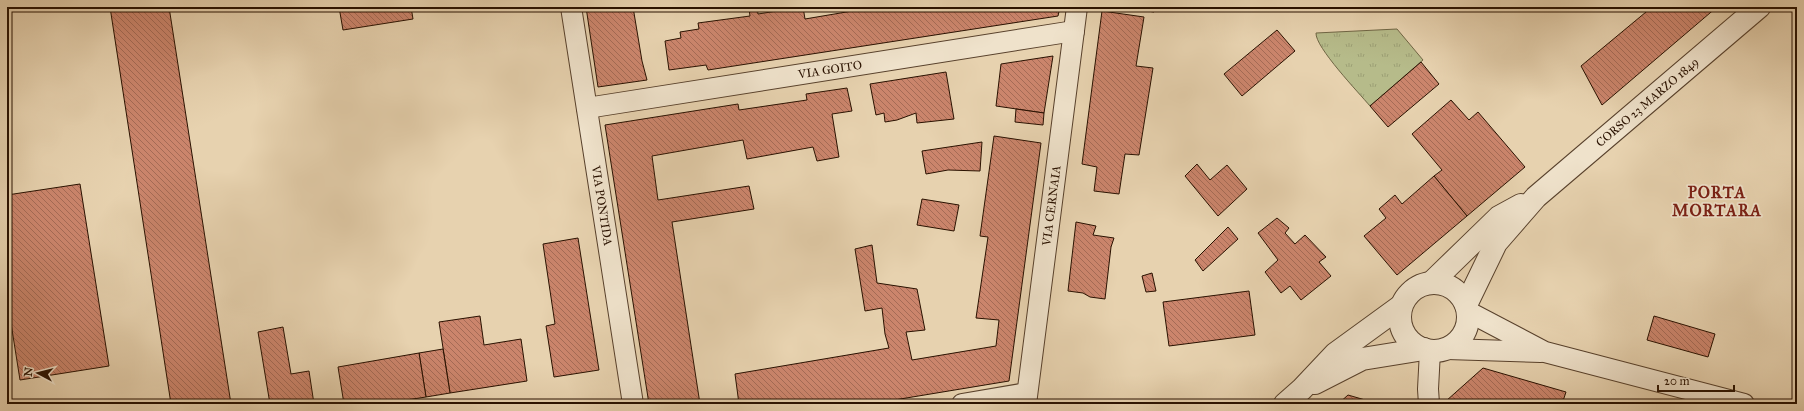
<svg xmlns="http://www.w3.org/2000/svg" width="1804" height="411" viewBox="0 0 1804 411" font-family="'IM FELL Great Primer',serif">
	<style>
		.grass { fill: url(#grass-tufts); stroke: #706645 }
		.building { fill: url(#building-back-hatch); stroke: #291100 }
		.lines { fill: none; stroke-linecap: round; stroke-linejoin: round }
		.minor-casing { stroke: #58412c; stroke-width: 22 }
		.tertiary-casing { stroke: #58412c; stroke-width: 24 }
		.minor { stroke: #efe2cb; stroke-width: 20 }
		.tertiary { stroke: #efe2cb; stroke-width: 22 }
		.labels { text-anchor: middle; stroke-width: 3.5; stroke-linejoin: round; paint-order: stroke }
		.street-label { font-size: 12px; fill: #291100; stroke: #efe2cb }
		.district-label { font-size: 16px; font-weight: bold; letter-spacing: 1px; fill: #7a1f14; stroke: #efe2cb }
	</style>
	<defs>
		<pattern id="grass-tufts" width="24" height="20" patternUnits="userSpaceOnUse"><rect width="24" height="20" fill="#b6bb8a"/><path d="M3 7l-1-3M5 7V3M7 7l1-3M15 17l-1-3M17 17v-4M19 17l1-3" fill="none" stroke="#9ca075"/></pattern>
		<pattern id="building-back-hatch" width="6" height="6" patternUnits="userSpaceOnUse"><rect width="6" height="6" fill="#cb856c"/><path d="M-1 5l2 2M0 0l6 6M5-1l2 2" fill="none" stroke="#a56b56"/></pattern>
	</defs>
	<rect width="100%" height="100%" fill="#e7d2af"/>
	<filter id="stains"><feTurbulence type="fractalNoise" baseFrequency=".005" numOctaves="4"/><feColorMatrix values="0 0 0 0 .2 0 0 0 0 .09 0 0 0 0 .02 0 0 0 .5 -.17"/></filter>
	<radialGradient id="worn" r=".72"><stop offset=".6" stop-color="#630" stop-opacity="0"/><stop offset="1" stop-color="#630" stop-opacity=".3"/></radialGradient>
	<path class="grass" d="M1397 29 1423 60 1370 106C1359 93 1315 47 1316 33Z"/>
	<g class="building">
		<polygon points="110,7 169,7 231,404 171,404"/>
		<polygon points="339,7 411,7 413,19 343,30"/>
		<polygon points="586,7 633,7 642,61 647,80 598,87"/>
		<polygon points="746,7 757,7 758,14 803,7 805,19 864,9 863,7 1060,7 1058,16 708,70 706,65 669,70 665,41 681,38 680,32 699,29 698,23 750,16 749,9"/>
		<polygon points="1119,7 1155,7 1154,12"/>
		<polygon points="1242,7 1298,7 1298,10 1242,11"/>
		<polygon points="1315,7 1370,7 1315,9"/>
		<polygon points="1652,7 1717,7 1602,105 1581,66"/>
		<polygon points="1102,11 1144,17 1136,66 1153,68 1139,155 1125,154 1119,194 1094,191 1097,167 1082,164"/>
		<polygon points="1277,30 1295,51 1242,96 1224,74"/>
		<polygon points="1053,56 1044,113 996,106 1001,64"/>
		<polygon points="1421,62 1439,84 1388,127 1370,106"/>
		<polygon points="946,72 954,119 917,123 916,113 897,120 885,122 884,113 876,115 870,84"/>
		<polygon points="847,88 852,111 832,114 839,157 817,161 813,147 747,159 743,140 652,156 658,200 749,186 754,209 672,222 700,404 649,404 605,125 738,104 739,110 807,100 806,94"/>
		<polygon points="1451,100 1469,120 1478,112 1525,167 1467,216 1434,176 1442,170 1412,134"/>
		<polygon points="1016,109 1044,113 1043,125 1015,122"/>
		<polygon points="994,136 1041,143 1009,381 870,404 739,404 735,374 889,348 885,334 882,308 865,311 855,249 872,245 877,283 917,289 925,330 906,332 912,360 996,346 999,320 976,318 988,237 980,236"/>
		<polygon points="982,142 980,171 948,170 926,174 922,151"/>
		<polygon points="1197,164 1210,180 1227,165 1247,189 1218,216 1185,176"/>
		<polygon points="1434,176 1467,216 1397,275 1364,236 1386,218 1379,209 1395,195 1402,204"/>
		<polygon points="80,184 109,366 20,380 7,298 7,195"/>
		<polygon points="922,199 959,205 954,231 917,225"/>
		<polygon points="1277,218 1289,228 1285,233 1295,244 1305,235 1326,257 1319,262 1331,276 1301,300 1290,286 1281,293 1265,272 1278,260 1258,233"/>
		<polygon points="1076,222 1096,226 1093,235 1114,238 1111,247 1105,299 1090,297 1083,293 1068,291"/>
		<polygon points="1228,227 1238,239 1203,271 1195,260"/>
		<polygon points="578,238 599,370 554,377 546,326 555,324 543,244"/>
		<polygon points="1152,273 1156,291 1146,292 1142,276"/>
		<polygon points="1249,291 1255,335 1169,346 1163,302"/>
		<polygon points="480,316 484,345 521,339 527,381 450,393 439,322"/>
		<polygon points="1654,316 1715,334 1708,357 1647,340"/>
		<polygon points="283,327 291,374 309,371 314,404 270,404 258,332"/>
		<polygon points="443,349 450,393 426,397 419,353"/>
		<polygon points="419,353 426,397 380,404 344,404 338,367"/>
		<polygon points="1483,368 1566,392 1562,404 1446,404 1446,401"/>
		<polygon points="1348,395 1379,404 1338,404"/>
	</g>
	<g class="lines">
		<defs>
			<g id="minor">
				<path id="s1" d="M571 7 633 404"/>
				<path id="s2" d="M587 108 1074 31"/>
				<polyline points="1467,311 1545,352 1744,404"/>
				<polyline points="1447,349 1541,352"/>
				<polyline points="962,404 1027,393"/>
				<path id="s3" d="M1026 404 1077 7"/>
				<polyline points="1429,404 1428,389 1430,351"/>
			</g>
			<g id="tertiary">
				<circle cx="1434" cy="317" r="34"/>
				<polyline points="1431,283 1499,217 1521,205"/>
				<path id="s4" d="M1466 305 1496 243 1536 197 1759 7"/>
				<polyline points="1315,383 1362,359 1424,349"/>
				<polyline points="1285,404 1302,389 1335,354 1401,306"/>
			</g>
		</defs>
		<use href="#minor" class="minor-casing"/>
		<use href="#tertiary" class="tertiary-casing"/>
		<use href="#minor" class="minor"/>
		<use href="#tertiary" class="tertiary"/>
	</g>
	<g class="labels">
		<g class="street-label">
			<text dy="4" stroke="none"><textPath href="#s2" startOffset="246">VIA GOITO</textPath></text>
			<text dy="4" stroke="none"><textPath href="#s4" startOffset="276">CORSO 23 MARZO 1849</textPath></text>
			<text dy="4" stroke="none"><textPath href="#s3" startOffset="200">VIA CERNAIA</textPath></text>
			<text dy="4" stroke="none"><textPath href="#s1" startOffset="201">VIA PONTIDA</textPath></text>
		</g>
		<g class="district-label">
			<text x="1717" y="198">PORTA<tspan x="1717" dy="18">MORTARA</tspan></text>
		</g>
	</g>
	<rect width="1804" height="411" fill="none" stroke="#e7d2af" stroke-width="24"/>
	<rect x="8" y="8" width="1788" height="395" fill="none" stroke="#291100" stroke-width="2"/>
	<rect x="12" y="12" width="1780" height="387" fill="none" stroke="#291100"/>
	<g transform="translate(38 373) rotate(277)" stroke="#efe2cb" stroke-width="3" paint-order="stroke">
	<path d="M0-3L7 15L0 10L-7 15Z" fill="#291100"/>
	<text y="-6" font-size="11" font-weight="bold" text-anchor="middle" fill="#291100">N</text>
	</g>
	<path d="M1658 385v6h76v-6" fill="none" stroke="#291100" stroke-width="2"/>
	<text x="1664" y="385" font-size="12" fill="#291100" stroke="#efe2cb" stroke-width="3" paint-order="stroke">20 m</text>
	<rect width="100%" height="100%" filter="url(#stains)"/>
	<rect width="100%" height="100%" fill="url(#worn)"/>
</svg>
